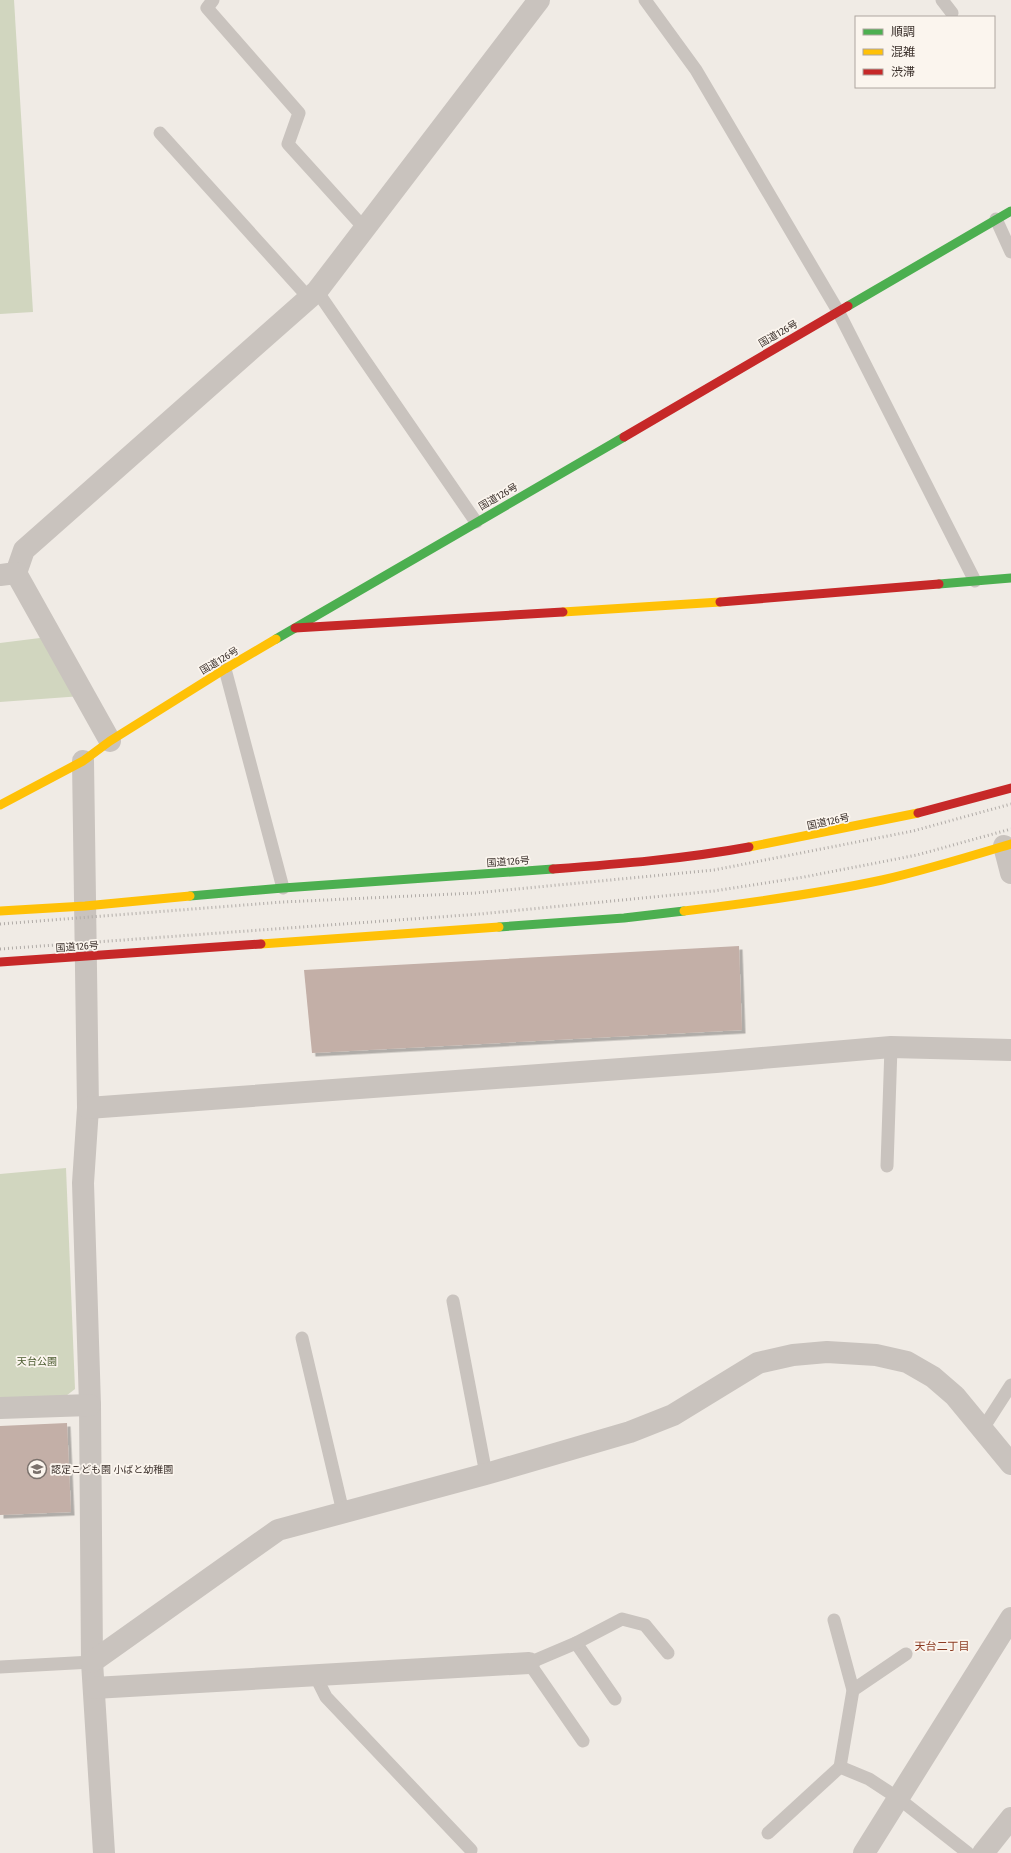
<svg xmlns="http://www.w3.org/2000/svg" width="1011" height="1853" viewBox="0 0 1011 1853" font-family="'Fira Sans Condensed','Noto Sans JP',sans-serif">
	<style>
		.green { fill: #d1d6bf }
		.building { fill: #c3afa7; filter: url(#shadow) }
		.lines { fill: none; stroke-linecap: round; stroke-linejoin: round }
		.lane { stroke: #c9c3be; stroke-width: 13 }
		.street { stroke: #c9c3be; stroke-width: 22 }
		.fast { stroke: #4caf50; stroke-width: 9 }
		.slow { stroke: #ffc107; stroke-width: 9 }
		.jam { stroke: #c62828; stroke-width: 9 }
		.rail { stroke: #b1aca8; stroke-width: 3; stroke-dasharray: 1 3; stroke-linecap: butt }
		.labels { text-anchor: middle; stroke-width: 3.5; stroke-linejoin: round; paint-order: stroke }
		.street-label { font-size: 10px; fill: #3b302b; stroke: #fbf5ee }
		.park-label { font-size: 10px; fill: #4a5a2e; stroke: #fbf5ee }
		.poi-label { font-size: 10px; fill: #3b302b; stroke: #fbf5ee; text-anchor: start }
		.neighbourhood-label { font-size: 11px; fill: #8c3b22; stroke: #fbf5ee }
	</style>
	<defs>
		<filter id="shadow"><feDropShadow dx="3.5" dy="3.5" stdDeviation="0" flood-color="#0004"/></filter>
	</defs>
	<rect width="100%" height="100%" fill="#f0ebe5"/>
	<g class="green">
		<polygon points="0,0 14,0 33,312 0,314"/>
		<polygon points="56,636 82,696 0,702 0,643"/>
		<polygon points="66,1168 75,1389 62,1399 0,1398 0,1174"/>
	</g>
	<g class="building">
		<polygon points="739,946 742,1030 312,1053 304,970"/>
		<polygon points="67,1423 71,1512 0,1515 0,1426"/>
	</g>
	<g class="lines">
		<g class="lane">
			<polyline points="213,0 207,8 299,113 288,144 365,229"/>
			<polyline points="645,0 696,70 838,311 975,581"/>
			<polyline points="942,0 952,13"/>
			<polyline points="160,133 309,298"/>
			<polyline points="996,219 1011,252"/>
			<polyline points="317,291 476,522"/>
			<polyline points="225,669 283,888"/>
			<polyline points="887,1166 891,1047"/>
			<polyline points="453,1301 486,1474"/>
			<polyline points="302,1338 343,1512"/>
			<polyline points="982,1430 1011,1385"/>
			<polyline points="834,1620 853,1690 840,1767 869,1779 898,1798 968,1853"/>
			<polyline points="576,1643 615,1699"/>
			<polyline points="0,1667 92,1662"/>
			<polyline points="315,1675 326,1697 471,1850"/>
			<polyline points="853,1690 906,1654"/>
			<polyline points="583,1741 529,1663 576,1643 622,1619 645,1625 668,1653"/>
			<polyline points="768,1833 840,1767"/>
		</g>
		<g class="street">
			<polyline points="16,573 24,550 317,291 539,0"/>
			<polyline points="0,575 16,573 110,741"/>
			<polyline points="83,761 88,1108 83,1183 90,1405 92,1662 104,1853"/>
			<polyline points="1004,846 1011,873"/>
			<polyline points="88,1108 716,1062 891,1047 1011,1050"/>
			<polyline points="0,1408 90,1405"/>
			<polyline points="92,1662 278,1530 486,1474 630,1432 673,1415 758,1363 793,1355 827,1352 876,1355 907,1362 933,1377 955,1396 1011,1464"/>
			<polyline points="94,1688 529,1663"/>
			<polyline points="864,1853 1011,1618"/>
			<polyline points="983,1853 1011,1818"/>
		</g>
		<g class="fast">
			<polyline points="848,306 1011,211"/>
			<polyline points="939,584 1011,578"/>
			<polyline points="276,639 624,437"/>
			<polyline points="190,896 283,888 553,869"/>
			<polyline points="499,927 624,918 684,911"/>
		</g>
		<g class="slow">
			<polyline points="563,612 720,602"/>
			<polyline points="0,805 83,761 110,741 225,669 276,639"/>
			<polyline points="749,847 918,813"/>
			<polyline points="0,911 85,906 190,896"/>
			<path d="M684 911C750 903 817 894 882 880 926 870 968 857 1011 844"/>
			<polyline points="261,944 499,927"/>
		</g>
		<g class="jam">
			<polyline points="624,437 848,306"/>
			<polyline points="720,602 939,584"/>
			<polyline points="295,628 563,612"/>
			<polyline points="918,813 1011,788"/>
			<path d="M553 869C619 864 684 859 749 847"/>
			<polyline points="0,962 261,944"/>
		</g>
		<g class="rail">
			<polyline points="0,924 283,902 475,893 714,870 913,831 1011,804"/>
			<polyline points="0,949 480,914 714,891 804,877 917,855 1011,829"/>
		</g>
	</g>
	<defs>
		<symbol id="school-ring" viewBox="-11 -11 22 22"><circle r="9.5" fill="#fbf5ee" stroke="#7a716c" stroke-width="1.5"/><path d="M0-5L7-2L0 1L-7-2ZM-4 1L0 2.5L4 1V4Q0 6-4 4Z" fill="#7a716c"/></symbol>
	</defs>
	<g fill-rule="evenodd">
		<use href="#school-ring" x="26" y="1458" width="22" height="22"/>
	</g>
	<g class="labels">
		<g class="street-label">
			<text transform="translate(778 333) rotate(-30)" y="4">国道126号</text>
			<text transform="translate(498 496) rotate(-30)" y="4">国道126号</text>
			<text transform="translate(219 660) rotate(-31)" y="4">国道126号</text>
			<text transform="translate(828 821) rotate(-12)" y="4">国道126号</text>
			<text transform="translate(508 861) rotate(-4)" y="4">国道126号</text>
			<text transform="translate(77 946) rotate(-4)" y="4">国道126号</text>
		</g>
		<g class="park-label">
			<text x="37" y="1365">天台公園</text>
		</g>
		<g class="poi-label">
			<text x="51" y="1473">認定こども園 小ばと幼稚園</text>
		</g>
		<g class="neighbourhood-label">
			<text x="942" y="1650">天台二丁目</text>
		</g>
	</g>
	<rect x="855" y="16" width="140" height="72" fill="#fbf5ee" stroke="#aea6a0"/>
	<rect x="863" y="29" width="20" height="6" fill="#4caf50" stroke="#aea6a0"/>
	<text x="891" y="36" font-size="12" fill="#3b302b">順調</text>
	<rect x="863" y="49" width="20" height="6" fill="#ffc107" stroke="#aea6a0"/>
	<text x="891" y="56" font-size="12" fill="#3b302b">混雑</text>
	<rect x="863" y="69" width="20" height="6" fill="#c62828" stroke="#aea6a0"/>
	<text x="891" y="76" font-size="12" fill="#3b302b">渋滞</text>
</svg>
